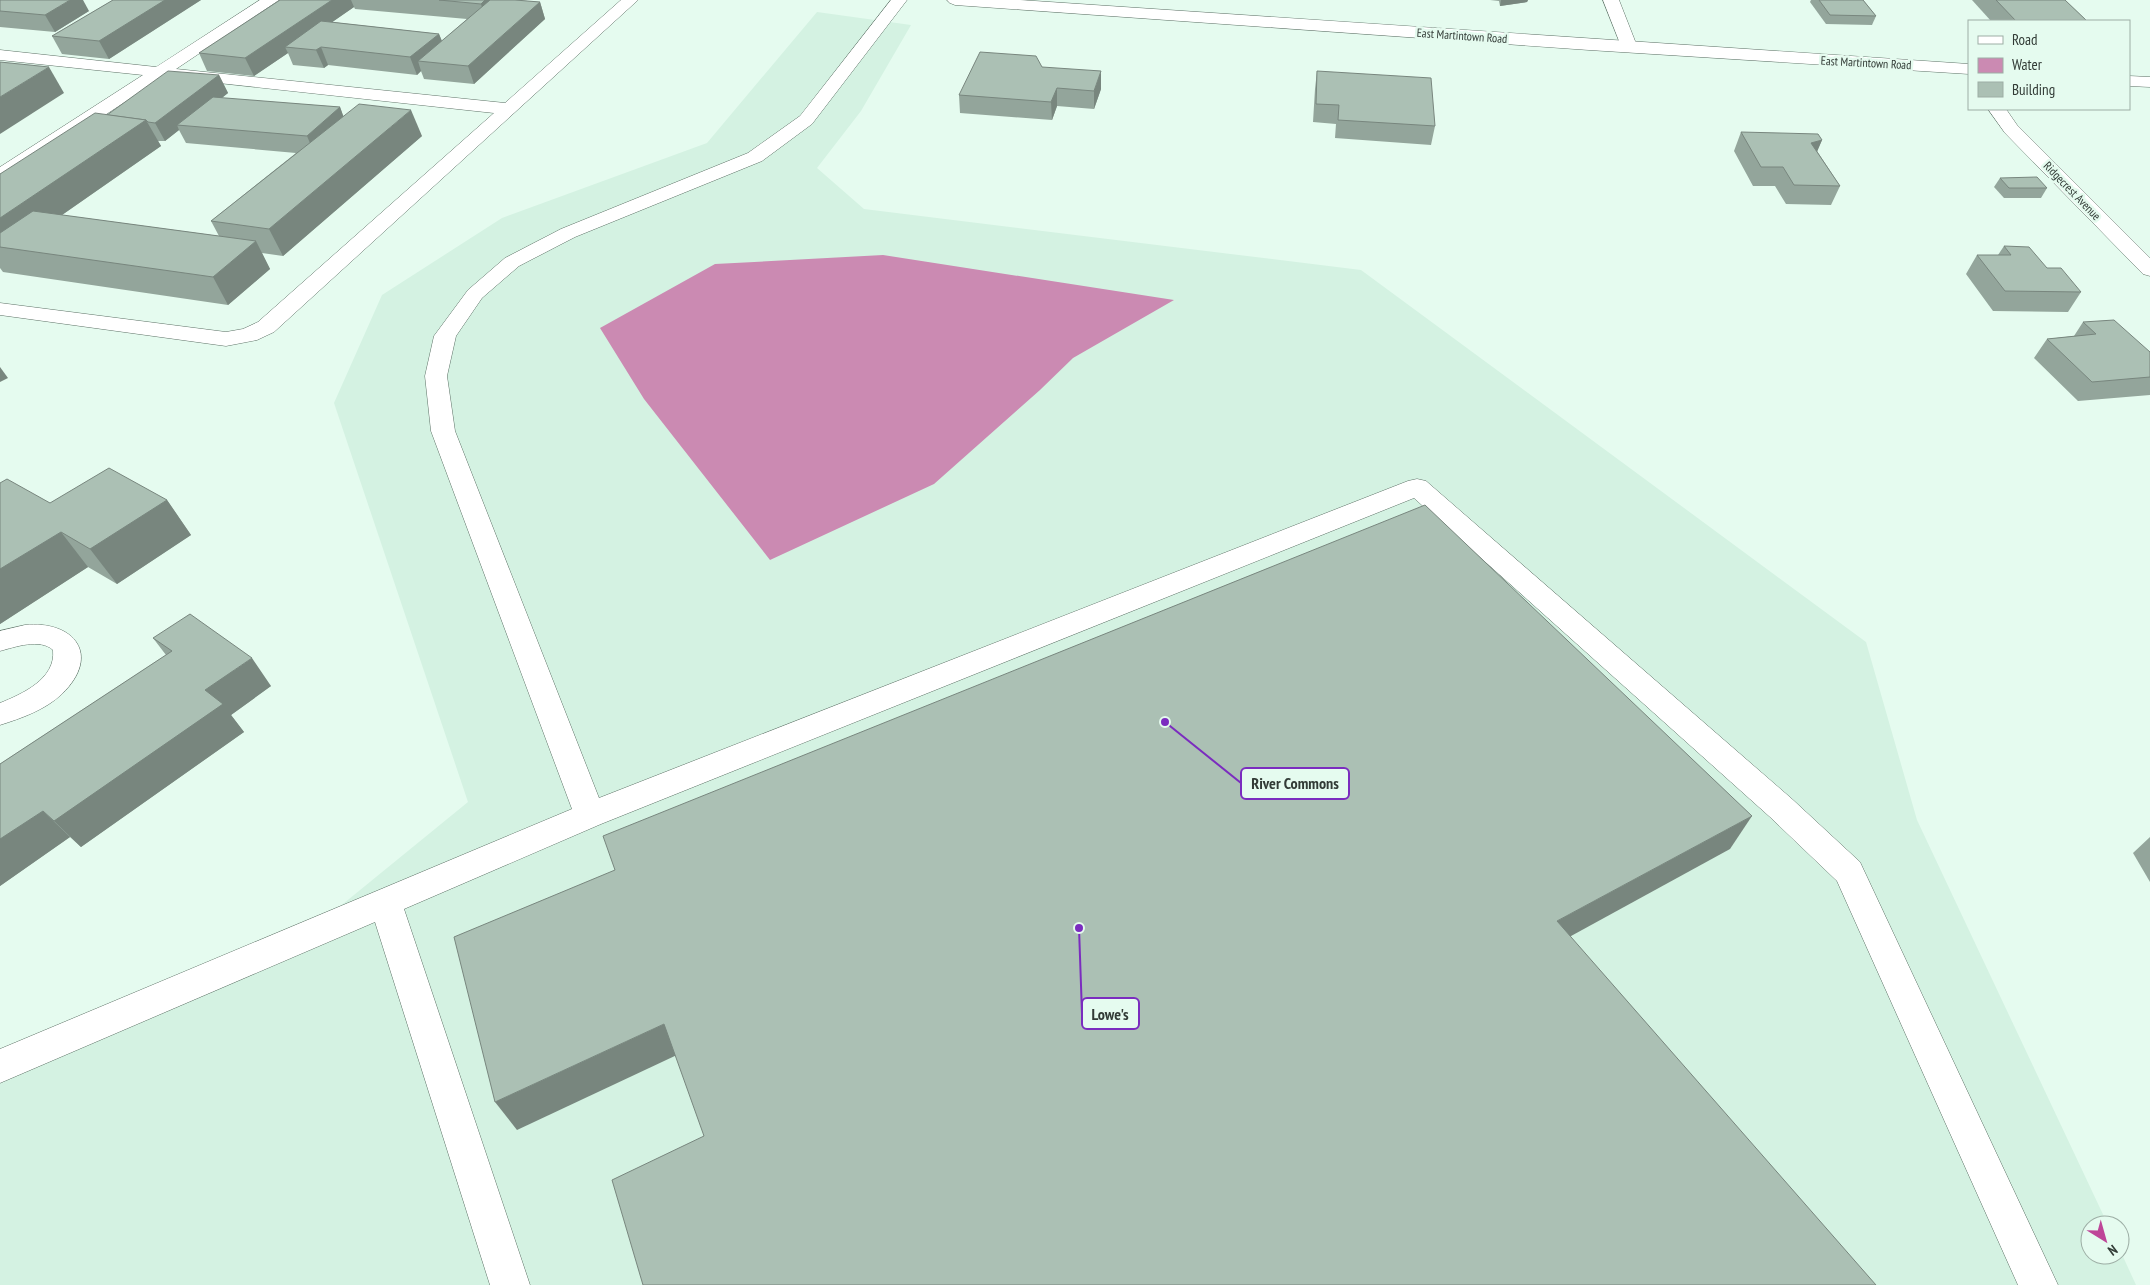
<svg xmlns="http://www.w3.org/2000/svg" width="2150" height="1285" viewBox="0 0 2150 1285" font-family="'PT Sans Narrow',sans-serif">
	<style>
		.built { fill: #d4f2e2 }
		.water { fill: #cb8ab2 }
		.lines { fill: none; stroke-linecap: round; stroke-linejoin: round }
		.minor-casing { stroke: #5d7166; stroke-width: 1 }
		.major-casing { stroke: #5d7166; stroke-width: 1 }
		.minor { fill: #fff; fill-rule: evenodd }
		.major { fill: #fff; fill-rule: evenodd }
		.wall { fill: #93a59b; fill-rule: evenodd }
		.shaded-wall { fill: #78867e }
		.building { fill: #abc0b4; stroke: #78867e }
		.labels { text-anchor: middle; stroke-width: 5; stroke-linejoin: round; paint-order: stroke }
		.far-street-label { font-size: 12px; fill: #323b36; stroke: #e5fbef }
		.leader { fill: none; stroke: #7b2cbf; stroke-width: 2 }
		.callout-dot { fill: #7b2cbf; stroke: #e5fbef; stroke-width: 2 }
		.callout { fill: #e5fbef; stroke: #7b2cbf; stroke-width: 2 }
		.callout-label { font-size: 16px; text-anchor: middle; font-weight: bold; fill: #323b36 }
	</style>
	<rect width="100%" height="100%" fill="#e5fbef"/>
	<polygon class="built" points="817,12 911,25 861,111 817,168 864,209 1361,270 1866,642 1917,820 2108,1225 2090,1225 2090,1255 2120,1255 2120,1250 2136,1285 0,1285 0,1054 338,908 468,802 334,403 382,295 502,218 707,143"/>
	<polygon class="water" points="883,255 1174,300 1073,358 1040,390 934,484 770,560 644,399 600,328 715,264"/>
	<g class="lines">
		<defs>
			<g id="minor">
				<polygon points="260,0 279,0 176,69 505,103 621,0 638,0 274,332 257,340 226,346 0,315 0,303 226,332 243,329 258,322 494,113 163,77 7,179 0,181 0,167 143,75 0,60 0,50 156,67"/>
				<polygon points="891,0 907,0 812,124 762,161 575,237 519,266 482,298 456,336 447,376 455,431 599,798 1408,481 1417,479 1426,481 1792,799 1860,862 2058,1285 2018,1285 1837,881 1770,817 1414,498 601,824 404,909 530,1285 490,1285 375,922 0,1083 0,1049 572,809 431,431 425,376 434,336 468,290 505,258 561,229 748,153 800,116"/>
				<polygon points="1603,0 1619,0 1637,46 1635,49 1623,49 1621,46"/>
				<polygon points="1988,109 2006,109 2017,125 2150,258 2150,276 2143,274 2005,133"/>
				<path d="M25 625C74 620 102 655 62 694 45 710 22 718 0 725V703C22 694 56 679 53 650 40 638 15 647 0 651V631Z"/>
			</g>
			<g id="major">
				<polygon points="947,0 1020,0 1969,64 1969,74 1589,50 955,5 950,3"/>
				<polygon points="2129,76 2150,77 2150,87 2129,86"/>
			</g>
		</defs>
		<use href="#minor" class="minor-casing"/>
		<use href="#major" class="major-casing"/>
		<use href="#minor" class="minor"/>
		<use href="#major" class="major"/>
	</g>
	<g class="wall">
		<polygon points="0,0 89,11 55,32 0,27"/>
		<polygon points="113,0 201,0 109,59 62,54 52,36"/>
		<path d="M280 0H515L540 2 545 19 474 84 424 79 421 71 417 75 328 65 324 68 293 65 288 53 254 76 207 71 199 53ZM354 7 355 9 467 19 442 41 439 34 332 22Z"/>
		<polygon points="1490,0 1528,0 1527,2 1500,6 1499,1"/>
		<polygon points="1811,0 1863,0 1876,16 1872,25 1826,24 1810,2"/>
		<polygon points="1972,0 2065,0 2087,21 1991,21"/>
		<polygon points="1042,67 1101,89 1094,109 1057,106 1052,120 960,113 959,95"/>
		<polygon points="1317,71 1435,126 1431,145 1335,138 1336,124 1313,122 1315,89"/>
		<path d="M219 75 228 93 222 98 340 107 343 116 422 136 283 256 262 253 270 269 228 305 3 272 0 268V174L107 115ZM179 130 186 143 296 153 211 221 219 236 62 215 161 146 158 141H165Z"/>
		<polygon points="1741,132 1822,140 1817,151 1840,186 1831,205 1786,204 1775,186 1753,186 1734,151"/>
		<polygon points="2000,178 2047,188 2041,198 2004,198 1994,187"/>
		<polygon points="2004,246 2047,268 2081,292 2068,312 1993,311 1966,274 1977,255 1998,255"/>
		<polygon points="2083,322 2150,352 2150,395 2078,401 2034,358 2047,339 2074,336"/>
		<polygon points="0,483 50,503 167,500 191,535 117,584 88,567 0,624"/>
		<polygon points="153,638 271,686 231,715 244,732 81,847 70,837 0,886 0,764 166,655"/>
		<polygon points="2150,837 2150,882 2133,853"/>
	</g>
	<g class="shaded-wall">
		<polygon points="70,0 83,0 89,11 55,32 45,15"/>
		<polygon points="165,0 201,0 109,59 99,41"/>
		<polygon points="332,0 351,0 354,7 295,48 285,47 288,53 254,76 245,58"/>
		<polygon points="485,0 511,0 486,21 481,4"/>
		<polygon points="1501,0 1528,0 1527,2 1500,6"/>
		<polygon points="540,2 545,19 474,84 468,66"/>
		<polygon points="439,34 446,52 418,61 421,71 417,75 410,57"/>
		<polygon points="321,47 328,65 324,68 316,50"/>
		<polygon points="49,67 64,93 0,134 0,97"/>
		<polygon points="1101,71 1101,89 1094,109 1094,91"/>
		<polygon points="219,75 228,93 185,126 177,125 179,130 165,141 155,123"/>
		<polygon points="1057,88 1057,106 1052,120 1051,102"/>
		<polygon points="340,107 347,126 315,155 307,136"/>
		<polygon points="411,110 422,136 283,256 269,229"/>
		<polygon points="146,120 161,146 13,249 0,247 0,218"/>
		<polygon points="1822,140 1814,159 1811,143"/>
		<polygon points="256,241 270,269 228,305 213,277"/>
		<polygon points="0,367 8,378 0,382"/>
		<polygon points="167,500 191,535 117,584 90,549"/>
		<polygon points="61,532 88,567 0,624 0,569"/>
		<polygon points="252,658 271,686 231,715 244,732 81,847 54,821 205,690"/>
		<polygon points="43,811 70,837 0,886 0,839"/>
		<polygon points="1752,816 1730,849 1540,953 1557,921"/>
		<polygon points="664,1024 679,1054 517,1130 495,1102"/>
	</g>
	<g class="building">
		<polygon points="0,0 70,0 45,15 0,11"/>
		<polygon points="113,0 165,0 99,41 52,36"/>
		<polygon points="280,0 332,0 245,58 199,53"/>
		<polygon points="439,0 485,0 481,4"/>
		<polygon points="490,0 515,0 540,2 468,66 418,61"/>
		<polygon points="1819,0 1863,0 1876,16 1830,15"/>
		<polygon points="1996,0 2065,0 2087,21 2016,21"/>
		<polygon points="321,21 439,34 410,57 321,47 316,50 285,47"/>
		<polygon points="980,52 1036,56 1042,67 1101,71 1094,91 1057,88 1051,102 959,95"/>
		<polygon points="0,62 49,67 0,97"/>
		<polygon points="168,71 219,75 155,123 148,122 146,120 107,115"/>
		<polygon points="1317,71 1431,78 1435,126 1338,120 1339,105 1316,104"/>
		<polygon points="213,97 340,107 307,136 177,125"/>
		<polygon points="359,104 411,110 269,229 211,221"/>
		<polygon points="95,113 146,120 0,218 0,174"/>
		<polygon points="1741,132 1818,134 1822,140 1811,143 1840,186 1794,185 1783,167 1761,167"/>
		<polygon points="2037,177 2047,188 2009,188 2000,178"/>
		<polygon points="33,211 256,241 213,277 0,247 0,233"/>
		<polygon points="2004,246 2029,247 2047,268 2061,268 2081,292 2005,291 1977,255 2011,255"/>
		<polygon points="2114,320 2150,352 2150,377 2092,382 2047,339 2096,334 2083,322"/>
		<polygon points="109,468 167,500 90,549 61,532 0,569 0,483 7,479 50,503"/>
		<polygon points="1425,505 1752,816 1557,921 1876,1285 643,1285 612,1180 704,1136 664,1024 495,1102 454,937 615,870 603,836"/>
		<polygon points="190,614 252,658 205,690 223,704 54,821 43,811 0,839 0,764 172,651 153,638"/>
	</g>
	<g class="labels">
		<g class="far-street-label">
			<text transform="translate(1462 36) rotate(4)" y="4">East Martintown Road</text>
			<text transform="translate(1866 63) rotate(3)" y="4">East Martintown Road</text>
			<text transform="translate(2072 191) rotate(46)" y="4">Ridgecrest Avenue</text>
		</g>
	</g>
	<path class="leader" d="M1165 722L1241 783M1079 928L1082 1014"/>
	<g class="callout-dot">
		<circle cx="1165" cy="722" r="5"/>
		<circle cx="1079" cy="928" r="5"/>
	</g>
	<g class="callout">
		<rect x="1241" y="768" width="108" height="31" rx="5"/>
		<rect x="1082" y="998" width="57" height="31" rx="5"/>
	</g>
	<g class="callout-label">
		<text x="1295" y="789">River Commons</text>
		<text x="1110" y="1020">Lowe's</text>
	</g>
	<rect x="1968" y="20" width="162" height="90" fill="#e5fbef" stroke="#9daea5"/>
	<rect x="1978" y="36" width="25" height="8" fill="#ffffff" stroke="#9daea5"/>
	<text x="2012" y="45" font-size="15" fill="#323b36">Road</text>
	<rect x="1978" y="58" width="25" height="15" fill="#cb8ab2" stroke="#9daea5"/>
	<text x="2012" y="70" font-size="15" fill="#323b36">Water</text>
	<rect x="1978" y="82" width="25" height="15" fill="#abc0b4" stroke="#9daea5"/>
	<text x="2012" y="95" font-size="15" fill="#323b36">Building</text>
	<g transform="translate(2105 1240) rotate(143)"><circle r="24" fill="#e5fbef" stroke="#9daea5"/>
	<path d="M0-4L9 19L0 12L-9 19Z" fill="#be4598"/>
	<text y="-8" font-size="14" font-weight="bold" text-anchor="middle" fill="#323b36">N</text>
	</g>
</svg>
